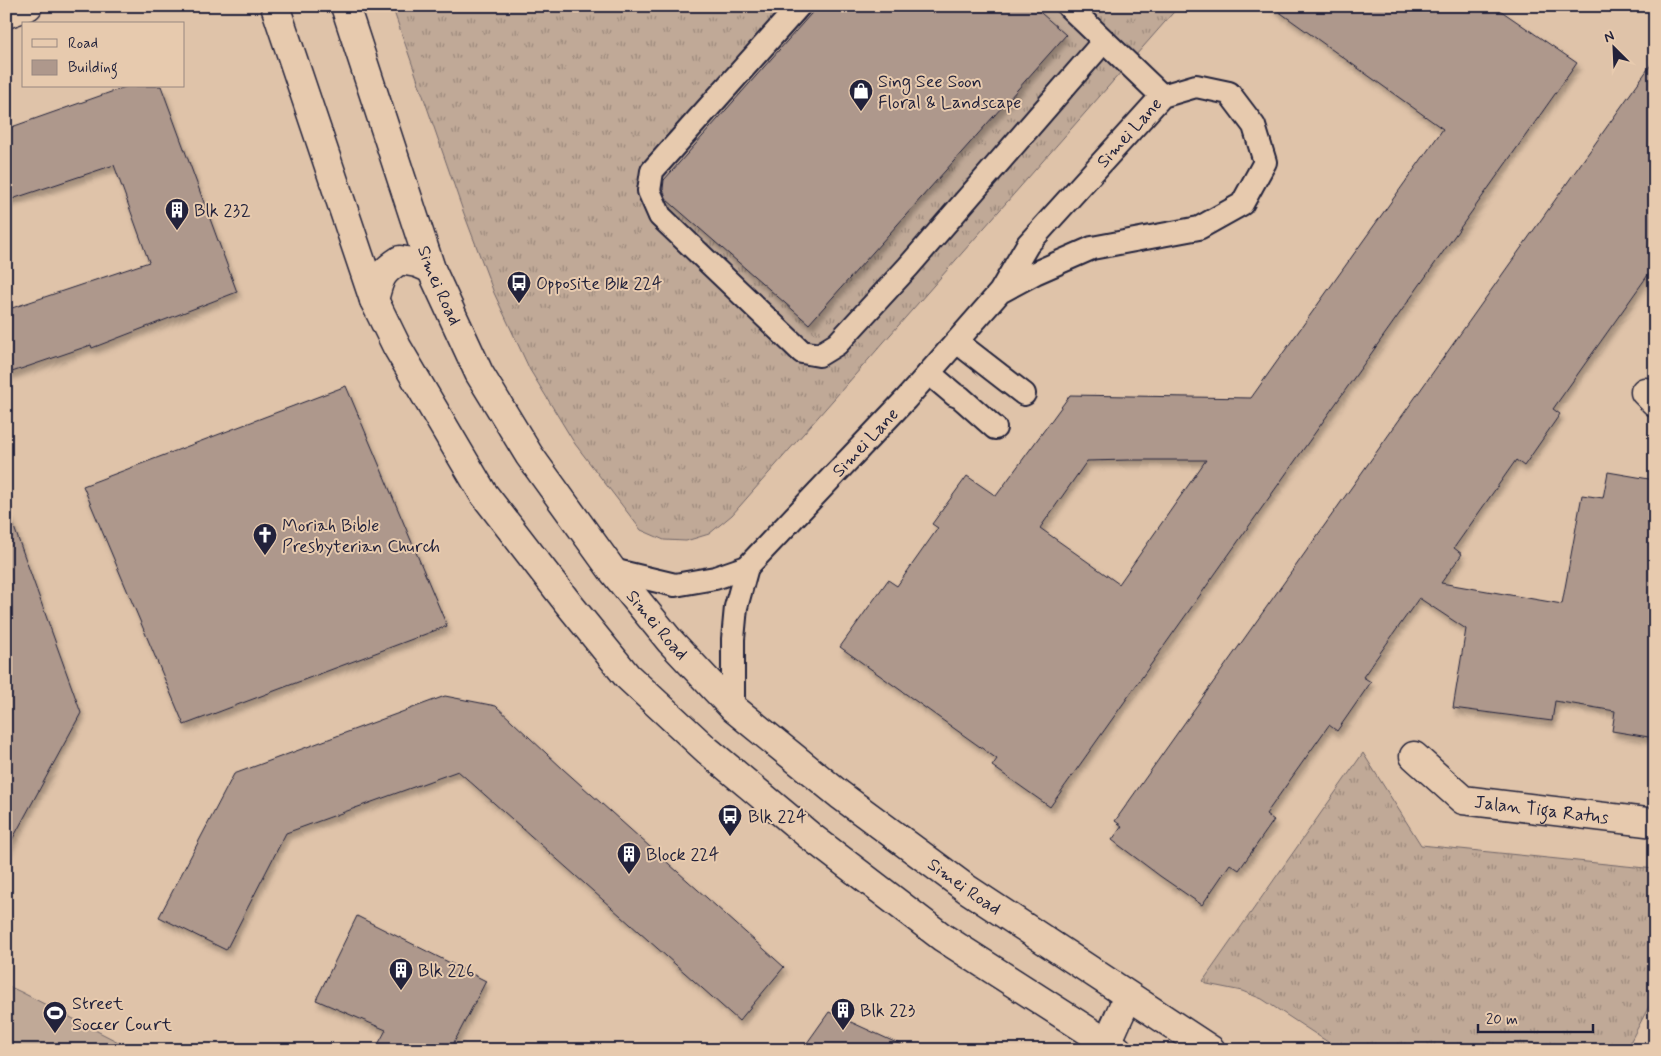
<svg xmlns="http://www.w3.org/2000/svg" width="1661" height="1056" viewBox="0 0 1661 1056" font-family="Mynerve,sans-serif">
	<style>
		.grass { fill: url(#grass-tufts); stroke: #716669 }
		.garden { fill: #c0a997; stroke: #716669 }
		.building { fill: #ae988c; stroke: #22223b; fill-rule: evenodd; filter: url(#shadow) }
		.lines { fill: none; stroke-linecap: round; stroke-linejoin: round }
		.service-casing { stroke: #22223b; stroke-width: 26 }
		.minor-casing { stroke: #22223b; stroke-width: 31 }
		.secondary-casing { stroke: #22223b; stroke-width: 31 }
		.service { stroke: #e7caae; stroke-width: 22 }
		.minor { stroke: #e7caae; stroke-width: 28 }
		.secondary { stroke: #e7caae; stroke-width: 28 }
		.labels { text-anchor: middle; stroke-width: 4; stroke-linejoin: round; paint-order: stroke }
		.poi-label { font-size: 18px; fill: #22223b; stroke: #e7caae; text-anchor: start }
		.street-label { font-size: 18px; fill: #22223b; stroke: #e7caae }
	</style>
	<defs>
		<pattern id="grass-tufts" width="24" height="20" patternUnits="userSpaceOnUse" patternTransform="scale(1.25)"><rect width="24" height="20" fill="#c0a997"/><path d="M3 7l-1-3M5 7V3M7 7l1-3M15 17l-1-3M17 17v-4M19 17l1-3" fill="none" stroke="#9c897c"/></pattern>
		<filter id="shadow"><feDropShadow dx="3" dy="5.5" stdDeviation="2.5" flood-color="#0004"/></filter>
	</defs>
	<rect width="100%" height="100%" fill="#dfc3a9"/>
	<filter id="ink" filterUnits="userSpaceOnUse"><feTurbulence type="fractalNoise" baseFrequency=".02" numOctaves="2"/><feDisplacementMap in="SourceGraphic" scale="10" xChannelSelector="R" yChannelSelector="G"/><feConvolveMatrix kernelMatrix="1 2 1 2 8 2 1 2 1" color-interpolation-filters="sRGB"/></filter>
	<g filter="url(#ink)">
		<g class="grass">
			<polygon points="392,6 1179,6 732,515 709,534 686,541 664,540 641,530 575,444 530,370 494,293 463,211"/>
			<polygon points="1363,753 1421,845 1655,869 1655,995 1626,1050 1340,1050 1262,999 1242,991 1207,984 1203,981"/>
		</g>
		<polygon class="garden" points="6,985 21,992 134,1050 6,1050"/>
		<g class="building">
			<polygon points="818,6 1033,6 1066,35 809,324 667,200 663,189 664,180"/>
			<path d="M1271 6H1494L1577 63 1050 807 992 766 997 759 840 647 888 580 897 586 938 528 932 524 967 476 996 496 1070 395 1251 398 1443 129ZM1128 460H1206L1119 584 1040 528 1087 461Z"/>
			<polygon points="1655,59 1655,265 1553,409 1560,414 1524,466 1516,460 1454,548 1462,554 1441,583 1562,604 1582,495 1603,498 1608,472 1655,480 1655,738 1612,731 1615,711 1555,701 1552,721 1453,708 1466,629 1419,598 1363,677 1371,682 1337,731 1329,725 1266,814 1274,820 1239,870 1230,864 1202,905 1160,876 1112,840 1122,826 1115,821"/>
			<polygon points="128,86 161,86 237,292 92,348 91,345 6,374 6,310 149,262 114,165 6,201 6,129"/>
			<polygon points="346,386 447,626 184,725 83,486"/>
			<polygon points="10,516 81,713 6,851 6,517"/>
			<polygon points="445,696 496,706 563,769 784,967 739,1021 458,771 286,833 226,950 159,917 234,774"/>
			<polygon points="357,916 486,981 450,1050 375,1050 386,1030 316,1000"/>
			<polygon points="829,1012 912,1050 802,1050"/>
		</g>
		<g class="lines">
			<defs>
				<g id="service">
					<polyline points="799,6 652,171 649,191 660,216 802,352 819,355 837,344 908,267 1104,41"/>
					<polyline points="1068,6 1162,96"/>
					<polyline points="957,342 1024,394"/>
					<polyline points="929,373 955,395 960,397 995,428"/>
					<path id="s1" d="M612 570 675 585 715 578 747 567 906 399 1000 292 1028 244 1162 96 1196 86 1229 93 1254 126 1265 162 1242 204 1199 228 1092 248 1035 273 1000 292"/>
					<polyline points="733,708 733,639 736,607 747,567"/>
				</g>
				<g id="minor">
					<polyline points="1645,392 1655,402"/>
					<path id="s2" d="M1414 756 1463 800 1655 823"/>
					<polyline points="1104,1050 1128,996"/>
				</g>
				<g id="secondary">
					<polyline points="275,6 374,300 397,347 483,493 568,603 627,676 708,751 810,836 942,937 1118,1050"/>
					<path id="s3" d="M345 6 431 269 479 373 529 455 612 570 670 641 733 708 840 795 967 889 1211 1050"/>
					<polyline points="6,14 28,6"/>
					<path d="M374 300C380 278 380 273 400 260L417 263 431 269"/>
				</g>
			</defs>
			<use href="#service" class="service-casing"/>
			<use href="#minor" class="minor-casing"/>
			<use href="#secondary" class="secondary-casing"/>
			<use href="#service" class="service"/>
			<use href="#minor" class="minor"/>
			<use href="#secondary" class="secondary"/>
		</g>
	</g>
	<defs>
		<symbol id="shop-pin" viewBox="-11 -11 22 30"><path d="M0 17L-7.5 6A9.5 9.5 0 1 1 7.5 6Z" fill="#22223b" stroke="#e7caae"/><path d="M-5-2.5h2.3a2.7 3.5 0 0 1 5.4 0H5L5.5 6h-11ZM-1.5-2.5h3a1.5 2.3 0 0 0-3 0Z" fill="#fff"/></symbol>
		<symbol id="building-pin" viewBox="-11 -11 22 30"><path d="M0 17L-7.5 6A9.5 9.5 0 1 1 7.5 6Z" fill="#22223b" stroke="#e7caae"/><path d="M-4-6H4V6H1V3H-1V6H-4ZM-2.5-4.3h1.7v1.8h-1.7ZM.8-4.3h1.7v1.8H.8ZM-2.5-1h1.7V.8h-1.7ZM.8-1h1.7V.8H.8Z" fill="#fff"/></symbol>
		<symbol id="bus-pin" viewBox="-11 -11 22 30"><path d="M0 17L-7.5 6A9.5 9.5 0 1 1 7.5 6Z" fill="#22223b" stroke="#e7caae"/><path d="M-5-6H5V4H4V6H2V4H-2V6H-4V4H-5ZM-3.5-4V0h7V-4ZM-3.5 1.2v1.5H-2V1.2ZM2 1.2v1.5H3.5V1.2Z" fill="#fff"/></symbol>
		<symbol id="church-pin" viewBox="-11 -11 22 30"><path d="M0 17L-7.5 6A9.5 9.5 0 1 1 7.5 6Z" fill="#22223b" stroke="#e7caae"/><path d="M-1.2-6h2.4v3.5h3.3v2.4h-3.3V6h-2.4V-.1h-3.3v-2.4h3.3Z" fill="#fff"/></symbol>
		<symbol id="stadium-pin" viewBox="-11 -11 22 30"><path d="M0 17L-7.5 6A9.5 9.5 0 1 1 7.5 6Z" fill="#22223b" stroke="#e7caae"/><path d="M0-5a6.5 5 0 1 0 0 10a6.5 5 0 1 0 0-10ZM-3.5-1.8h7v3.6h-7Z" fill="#fff"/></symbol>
	</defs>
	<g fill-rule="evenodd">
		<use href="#shop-pin" x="847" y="77" width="28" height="38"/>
		<use href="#building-pin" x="163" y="196" width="28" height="38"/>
		<use href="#bus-pin" x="505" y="269" width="28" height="38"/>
		<use href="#church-pin" x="251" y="521" width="28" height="38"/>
		<use href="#bus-pin" x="716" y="802" width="28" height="38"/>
		<use href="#building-pin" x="615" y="840" width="28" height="38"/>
		<use href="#building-pin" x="387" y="956" width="28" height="38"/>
		<use href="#building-pin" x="829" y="996" width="28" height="38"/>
		<use href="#stadium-pin" x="41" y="999" width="28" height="38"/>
	</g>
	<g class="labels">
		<g class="poi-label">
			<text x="878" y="87">Sing See Soon<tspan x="878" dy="21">Floral &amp; Landscape</tspan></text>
			<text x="194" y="216">Blk 232</text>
			<text x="536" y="289">Opposite Blk 224</text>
			<text x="282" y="531">Moriah Bible<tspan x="282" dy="21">Presbyterian Church</tspan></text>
			<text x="748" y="822">Blk 224</text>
			<text x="646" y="860">Block 224</text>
			<text x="418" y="976">Blk 226</text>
			<text x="72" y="1009">Street<tspan x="72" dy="21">Soccer Court</tspan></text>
			<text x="860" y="1016">Blk 223</text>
		</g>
		<g class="street-label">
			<text dy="6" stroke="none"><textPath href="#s1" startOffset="719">Simei Lane</textPath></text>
			<text dy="6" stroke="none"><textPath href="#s3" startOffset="295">Simei Road</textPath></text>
			<text dy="6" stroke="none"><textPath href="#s1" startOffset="311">Simei Lane</textPath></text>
			<text dy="6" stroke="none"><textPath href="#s3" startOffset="700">Simei Road</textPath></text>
			<text dy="6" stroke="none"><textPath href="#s2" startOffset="145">Jalan Tiga Ratus</textPath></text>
			<text dy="6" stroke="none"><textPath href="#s3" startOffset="1105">Simei Road</textPath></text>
		</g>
	</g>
	<rect width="1661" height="1056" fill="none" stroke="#e7caae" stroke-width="25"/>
	<rect x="12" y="12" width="1636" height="1031" fill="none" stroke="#22223b" stroke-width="2" filter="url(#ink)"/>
	<rect x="22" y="22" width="162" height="65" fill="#e7caae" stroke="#988780"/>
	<rect x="32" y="39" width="25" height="8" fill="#e7caae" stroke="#988780"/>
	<text x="68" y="48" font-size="15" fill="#22223b">Road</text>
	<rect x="32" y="60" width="25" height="15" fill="#ae988c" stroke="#988780"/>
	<text x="68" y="72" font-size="15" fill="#22223b">Building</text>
	<g transform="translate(1614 48) rotate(336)" stroke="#e7caae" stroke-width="4" paint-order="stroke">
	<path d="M0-4L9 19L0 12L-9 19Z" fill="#22223b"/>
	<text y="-8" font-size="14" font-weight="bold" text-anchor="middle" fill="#22223b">N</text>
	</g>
	<path d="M1478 1024v8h115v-8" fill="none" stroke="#22223b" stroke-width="2.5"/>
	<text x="1486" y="1024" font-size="15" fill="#22223b" stroke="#e7caae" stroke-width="4" paint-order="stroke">20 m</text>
</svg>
